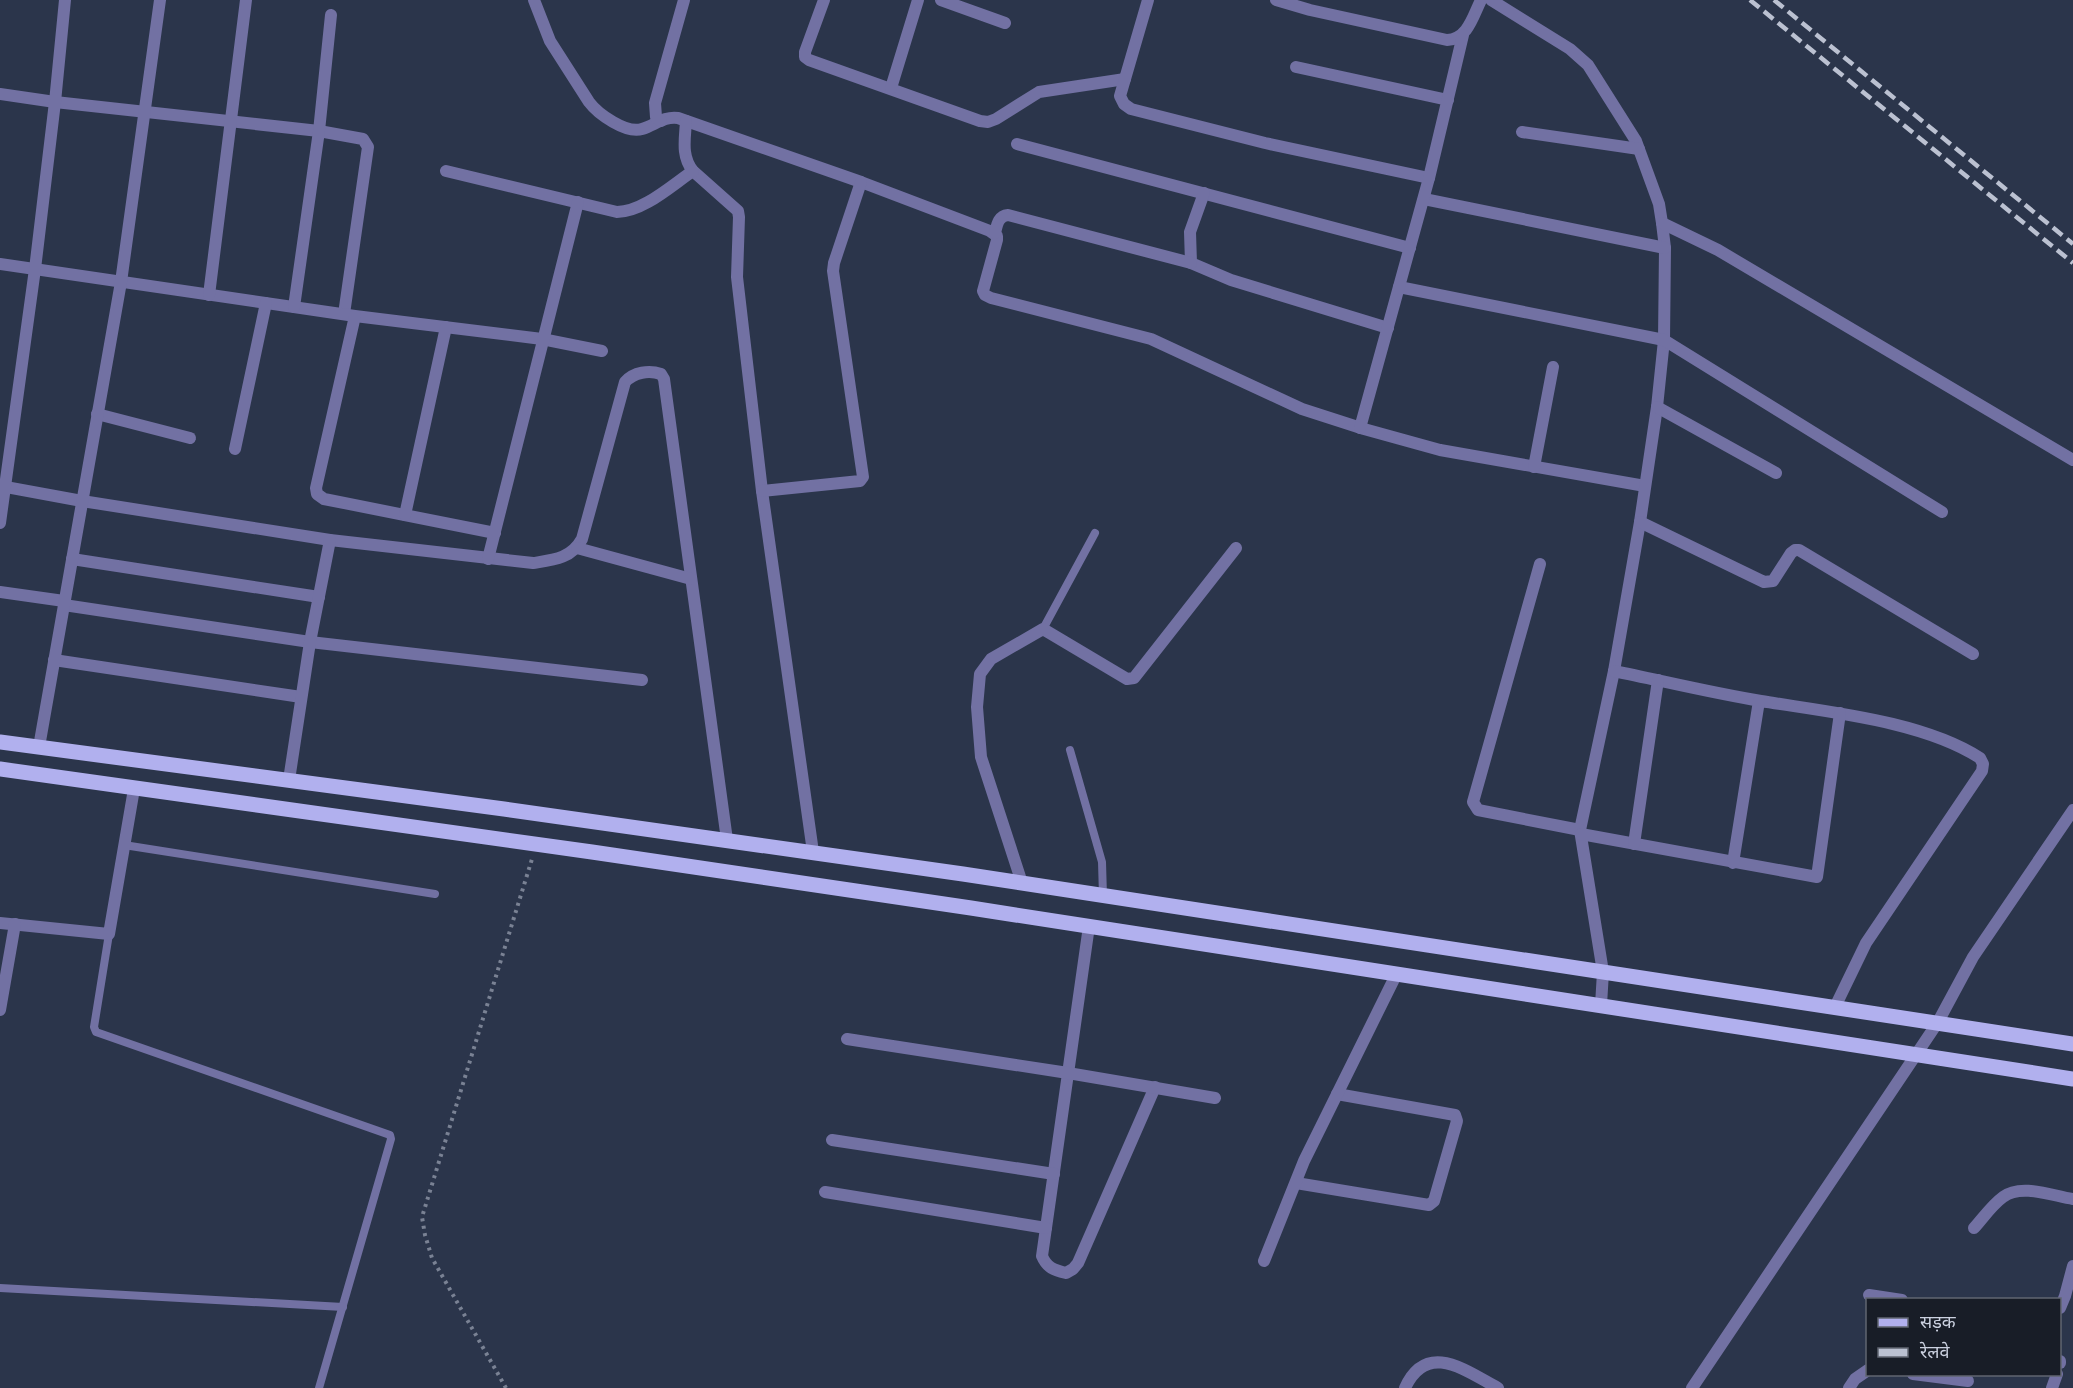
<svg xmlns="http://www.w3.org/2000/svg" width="2073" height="1388" viewBox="0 0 2073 1388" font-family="'IBM Plex Sans','Noto Sans Devanagari',sans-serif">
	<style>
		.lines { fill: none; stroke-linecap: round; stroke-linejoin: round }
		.path { stroke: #7a8294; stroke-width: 4; stroke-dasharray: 3 4.5; stroke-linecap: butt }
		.service { stroke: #7271a3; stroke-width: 8 }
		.minor { stroke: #7271a3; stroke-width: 12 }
		.primary { stroke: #b1b0ee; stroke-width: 15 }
		.rail { stroke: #bbc1d1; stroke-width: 4.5; stroke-dasharray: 12 6; stroke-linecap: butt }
	</style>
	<rect width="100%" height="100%" fill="#2b354b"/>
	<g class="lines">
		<polyline class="path" points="506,1388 432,1258 425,1235 422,1217 532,859"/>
		<g class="service">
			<polyline points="1043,629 1095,533"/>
			<polyline points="1070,750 1102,862 1103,896"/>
			<polyline points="124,845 435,894"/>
			<polyline points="109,934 94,1027 96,1032 390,1135 391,1139 319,1388"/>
			<polyline points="0,1288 343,1307"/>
		</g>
		<g class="minor">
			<path d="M534 0 550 41 589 102C598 114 626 134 642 129 655 125 664 116 678 118L861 182 990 231 997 236V240L983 291 985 295 991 298 1151 339 1302 409 1364 429 1440 450 1645 486"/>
			<polyline points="824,0 805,52 805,57 809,60 980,121 988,122 996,119 1039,92 1125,79"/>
			<polyline points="941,0 1005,23"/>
			<polyline points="1148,0 1120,96 1124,104 1131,109 1265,143 1429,178"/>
			<path d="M1276 0 1310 10 1447 40C1468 39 1473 16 1481 0"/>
			<polyline points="1491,0 1570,49 1588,65 1636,141 1659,204 1662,223 1665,248 1664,340 1657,407 1640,522 1614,671 1580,830 1603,972 1601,1005"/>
			<polyline points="1296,67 1448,100"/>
			<polyline points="891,88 918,0"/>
			<polyline points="0,94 55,102 319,131 363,139 368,147 344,314"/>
			<polyline points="661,121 656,117 655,103 684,0"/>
			<path d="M686 121C685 139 681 156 693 171L738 211 739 217 737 277 762 491 813 852"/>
			<polyline points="1522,132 1639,149"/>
			<polyline points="1017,144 1410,248"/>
			<path d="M446 171 617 212C643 212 672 185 693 171"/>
			<polyline points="1204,193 1190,232 1191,263 1231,280 1388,328"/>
			<polyline points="1424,199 1665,248"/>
			<polyline points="1662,223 1718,250 2073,460"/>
			<path d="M995 233C997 225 998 216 1008 215L1191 263"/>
			<polyline points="0,264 355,316 542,339 602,351"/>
			<polyline points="1399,287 1664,340 1942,512"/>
			<polyline points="209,295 246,0"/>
			<polyline points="294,307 319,131 331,15"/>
			<polyline points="355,316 316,488 317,494 324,499 495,533"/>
			<polyline points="1657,407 1776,473"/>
			<polyline points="97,414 190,438"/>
			<polyline points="1360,428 1429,178 1463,35"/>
			<polyline points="235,449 266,303"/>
			<polyline points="1534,467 1553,367"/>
			<path d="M0 486 82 501 330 540 533 563C553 560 571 559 582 539L625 382C634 372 649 370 661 374L664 379 727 840"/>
			<polyline points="762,491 860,481 863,477 833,271 834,263 861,182"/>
			<polyline points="405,515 446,327"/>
			<polyline points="1640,522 1764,582 1773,581 1791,553 1795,550 1799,550 1973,654"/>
			<polyline points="0,523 35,269 55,102 65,0"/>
			<polyline points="577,548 691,579"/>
			<polyline points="72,559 319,597"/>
			<polyline points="488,559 578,202"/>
			<polyline points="1540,564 1473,802 1478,810 1580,830"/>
			<polyline points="0,592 64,601 64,605 310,642 642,680"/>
			<polyline points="54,660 301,697"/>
			<path d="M1614 671C1663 681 1712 693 1761 701 1828 712 1923 721 1980 758L1983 764 1982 771 1866 943 1835 1007"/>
			<polyline points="39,747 121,282 160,0"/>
			<polyline points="289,780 310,642 330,540"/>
			<polyline points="1581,834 1817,877 1840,713"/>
			<polyline points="1634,844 1658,680"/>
			<polyline points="1733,863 1759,701"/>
			<polyline points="1022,883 981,757 977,707 980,674 991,659 1043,629 1127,679 1134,678 1236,548"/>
			<polyline points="0,923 109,934 134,789"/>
			<path d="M1089 926 1042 1256C1047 1268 1054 1270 1066 1273L1073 1269 1078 1263 1155 1087"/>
			<polyline points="0,1010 15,924"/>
			<polyline points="847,1039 1068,1073 1215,1098"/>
			<polyline points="832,1140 1054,1174"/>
			<polyline points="1296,1183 1429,1205 1434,1201 1457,1121 1455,1115 1337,1094"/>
			<polyline points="825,1192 1046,1228"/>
			<path d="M1974 1228C1983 1218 1992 1205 2003 1197 2021 1183 2053 1196 2073 1199"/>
			<polyline points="1264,1261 1304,1161 1397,973"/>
			<polyline points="1869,1295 1902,1300"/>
			<polyline points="2060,1308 2065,1296 2073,1266"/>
			<polyline points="2060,1361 2060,1363"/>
			<polyline points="1913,1374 1968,1381"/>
			<path d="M1405 1388C1427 1340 1466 1371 1498 1388"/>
			<polyline points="1692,1388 1938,1022 1973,957 2073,810"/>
			<polyline points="1849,1388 1855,1379 1868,1370"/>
			<polyline points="2052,1388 2057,1374"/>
		</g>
		<g class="primary">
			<polyline points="0,742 504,809 963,874 2073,1044"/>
			<polyline points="0,769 592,852 971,908 2073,1079"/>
		</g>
		<g class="rail">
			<polyline points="1750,0 2073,263"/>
			<polyline points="1774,0 2073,244"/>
		</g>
	</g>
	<rect x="1866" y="1298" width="195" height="78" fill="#181d27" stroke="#606571" stroke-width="1.5"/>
	<rect x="1878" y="1318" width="30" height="9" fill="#b1b0ee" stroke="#606571" stroke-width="1.5"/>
	<text x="1920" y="1328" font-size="18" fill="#cbd1e0">सड़क</text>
	<rect x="1878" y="1348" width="30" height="9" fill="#bbc1d1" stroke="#606571" stroke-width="1.5"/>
	<text x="1920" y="1358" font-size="18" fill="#cbd1e0">रेलवे</text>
</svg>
